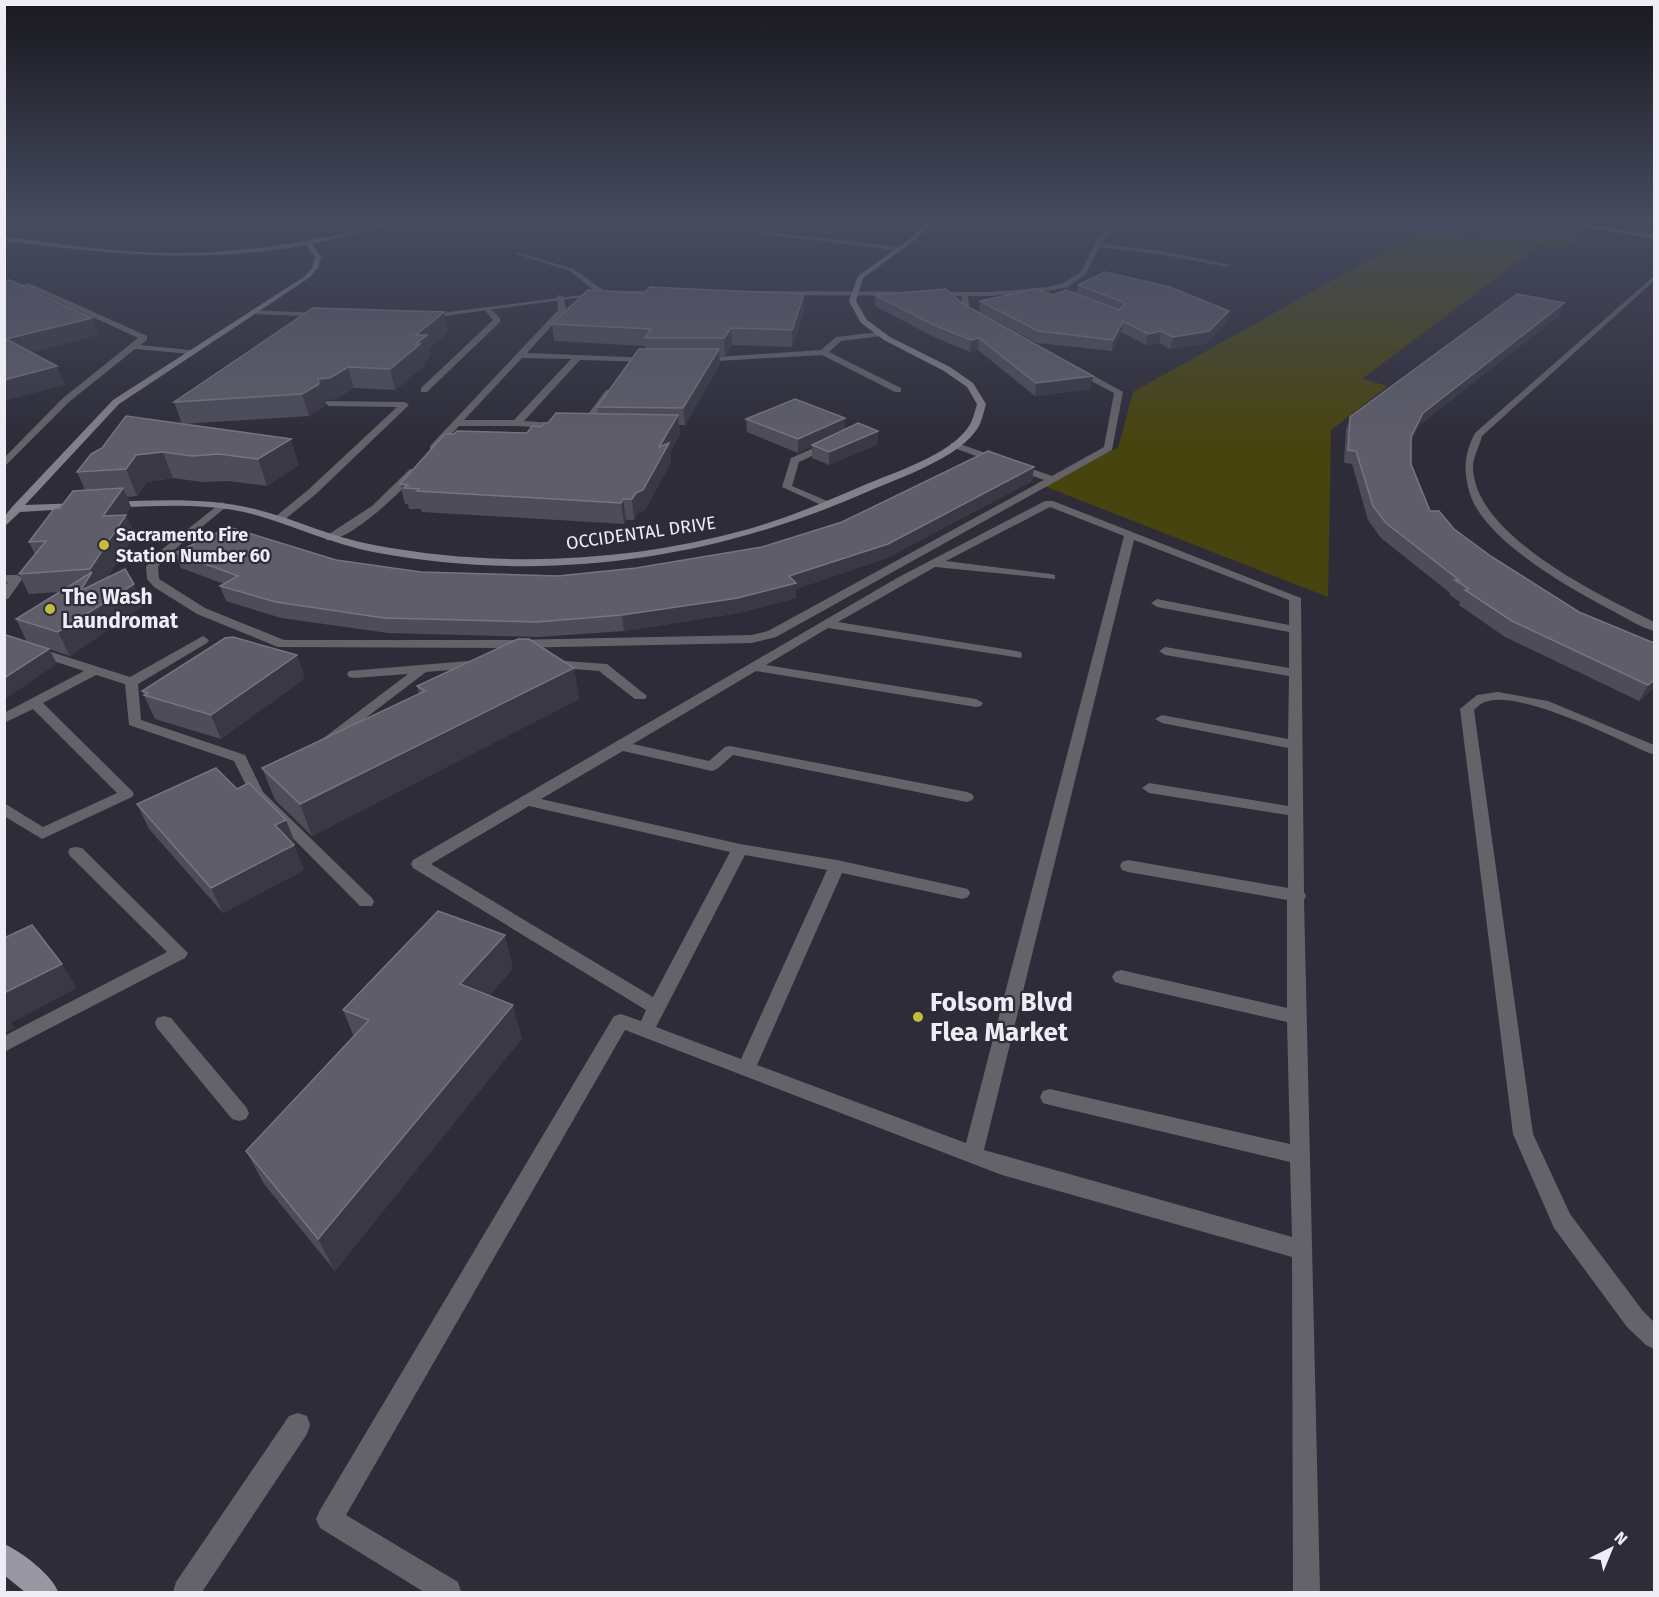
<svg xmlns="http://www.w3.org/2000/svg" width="1659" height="1597" viewBox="0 0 1659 1597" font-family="'Fira Sans',sans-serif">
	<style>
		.green { fill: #484410 }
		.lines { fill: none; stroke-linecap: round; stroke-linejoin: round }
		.lane { fill: #646369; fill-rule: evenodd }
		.street { fill: #646369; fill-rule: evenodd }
		.secondary { fill: #82808a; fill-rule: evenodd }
		.primary { fill: #9997a4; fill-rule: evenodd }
		.wall { fill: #4e4c59 }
		.shaded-wall { fill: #3a3845 }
		.building { fill: #5f5d6a; stroke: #76747f; stroke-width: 1.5 }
		.poi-dot { fill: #c5bc3d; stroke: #2e2c39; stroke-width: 2 }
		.labels { text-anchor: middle; stroke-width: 4.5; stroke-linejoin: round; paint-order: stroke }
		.far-street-label { font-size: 18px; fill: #eeedf5; stroke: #2e2c39 }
		.far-poi-label { font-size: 18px; font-weight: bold; fill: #eeedf5; stroke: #2e2c39; text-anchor: start }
		.poi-label { font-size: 21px; font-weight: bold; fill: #eeedf5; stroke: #2e2c39; text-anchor: start }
		.near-poi-label { font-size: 26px; font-weight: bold; fill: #eeedf5; stroke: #2e2c39; text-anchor: start }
	</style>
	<rect width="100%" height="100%" fill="#2e2c39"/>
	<g class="green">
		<polygon points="1508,219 1588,230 1563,249 1540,245 1362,379 1388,386 1331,430 1328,597 1036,483 1118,448 1133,392 1426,228 1478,238"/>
		<polygon points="1570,219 1654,219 1654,233"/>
	</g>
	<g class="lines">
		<g class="lane">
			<polygon points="29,283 147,336 147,340 140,345 190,350 194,352 190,354 135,349 69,402 4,467 4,458 63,398 138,338 28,287 4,293 4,289"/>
			<polygon points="961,292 967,292 970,310 980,315 980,319 963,313"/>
			<path d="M557 295 564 297 566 310 527 353 652 358 656 360 652 362 580 360 524 421 580 425 606 390H612L613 392 586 430 517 426H459L436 450H430V446L558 310ZM522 358 571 359 514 420H464Z"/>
			<polygon points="488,307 500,318 500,322 427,392 421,392 421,388 493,320 484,309"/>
			<polygon points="879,332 883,334 882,336 841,341 829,352 901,388 901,392 895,392 822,355 700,362 696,360 700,358 821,350 836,337"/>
			<polygon points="1072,367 1078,367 1123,392 1112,450 776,637 752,643 510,648 278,647 197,614 154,587 147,579 146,567 155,555 222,502 227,505 226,507 163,559 158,567 159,579 205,608 284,640 510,640 752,635 768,631 1044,480 951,447 951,443 957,443 1052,476 1104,447 1114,393 1072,371"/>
			<polygon points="326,401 405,402 409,405 316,494 283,521 275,521 275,517 308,490 397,407 329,406 325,403"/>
			<polygon points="830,441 835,444 833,446 799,462 792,486 832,503 833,505 828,508 782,487 791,458"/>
			<path d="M410 469 419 471C406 488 347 544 326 540V536L372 506Z"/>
			<path d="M1045 501H1053L1301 598 1304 892 1306 896 1304 900 1320 1592H1293L1292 1257 1002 1175 625 1030 346 1515 458 1582 461 1592H424L320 1528 316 1519 320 1510 614 1016 621 1014 641 1021 646 1010 413 868 411 864 413 860 897 578ZM1050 507 1124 536 966 1143 757 1065 842 873 962 899 968 897 970 893 968 889 837 860 740 844 541 799 623 751 712 771 717 769 733 755 967 802 972 800 974 797 972 794 967 792 730 746 725 747 709 761 633 744 756 671 976 707 981 706 983 703 976 699 766 665 828 628 1021 658 1022 655 1021 652 1016 651 838 622 935 567 1055 579V575L1051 574 946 561ZM1134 540 1289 600V625L1157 599 1151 603 1157 607 1289 632V668L1165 647 1159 651 1165 655 1289 676 1288 739 1162 715 1155 719 1162 723 1288 748V806L1149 783 1142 788 1149 793 1288 815V888L1128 860 1122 862 1120 866 1122 870 1128 872 1287 900V1008L1121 970 1115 972 1112 977 1115 982 1121 984 1287 1022 1290 1144 1050 1089 1043 1091 1040 1097 1043 1103 1050 1105 1290 1162 1292 1237 984 1150ZM529 806 730 852 653 997 431 864ZM745 855 827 870 741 1059 656 1027Z"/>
			<polygon points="4,575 17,575 23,578 8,599 4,599 4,587 8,582 4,582"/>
			<polygon points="203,636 209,640 207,643 138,684 141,720 245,755 263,792 372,898 374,902 372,906 360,906 252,797 234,761 129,725 125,684 96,675 43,703 132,791 134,794 132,797 42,839 4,816 4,803 43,827 117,793 33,709 4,723 4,713 84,671 4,645 4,637 130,677"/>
			<polygon points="480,660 485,661 486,664 485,667 426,672 329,746 324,747 317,743 408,674 354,678 349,677 347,674 349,671"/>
			<polygon points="552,660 607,664 647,696 645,699 635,699 599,671 547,667 546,664"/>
			<path d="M1498 692 1548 701 1654 745V754L1649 753C1615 738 1519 689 1485 702 1481 703 1477 707 1474 710L1533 1134 1570 1214 1643 1311 1654 1322V1349L1646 1345 1627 1327 1554 1228 1513 1134 1460 709 1477 695Z"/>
			<polygon points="76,847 82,848 188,953 185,958 4,1052 4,1036 167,952 70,856 68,852 70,848"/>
			<polygon points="164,1016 171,1018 246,1107 249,1113 246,1119 239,1121 232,1119 157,1028 155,1023 157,1018"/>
			<polygon points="298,1413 307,1416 310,1425 307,1434 202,1592 173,1592 176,1582 289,1416"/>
		</g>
		<g class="street">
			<polygon points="1118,219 1124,219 1104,238 1101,244 1164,251 1230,265 1227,267 1164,255 1099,247 1086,274 1068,287 1047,291 990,296 751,295 747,293 751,291 990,292 1047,287 1063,283 1081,272 1098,237"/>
			<polygon points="1313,219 1319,219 1315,222"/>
			<polygon points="759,231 900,247 903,249 900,251 761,234"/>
			<polygon points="516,252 574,269 606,292 664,290 668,292 664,294 576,298 422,319 425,315 597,293 570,271 516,254"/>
			<path d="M1654 276V281L1482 436C1480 445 1473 457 1473 467 1474 536 1601 596 1654 622V631C1640 627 1626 618 1613 611 1571 589 1485 541 1470 494 1463 472 1464 454 1475 433Z"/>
			<polygon points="250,310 324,313 328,315 324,317 253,314"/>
		</g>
		<g class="secondary">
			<path d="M405 219H414L312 244 321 257 318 268 309 278 119 404 25 505 81 503 86 506 85 508 20 512 4 527V517L12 507 113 400 305 276 312 268 315 257 306 245C198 264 111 254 4 241V237C58 243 111 252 164 253 246 254 326 240 405 219Z"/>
			<path d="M931 219H937L915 240 863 278 856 301 867 320 890 337 950 367 973 383 986 404C984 411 982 420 979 426 961 458 898 478 867 492 709 561 544 584 373 552 331 544 293 525 252 514 206 502 156 506 108 508L103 505 108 502C157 500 207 497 255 509 296 519 333 538 374 545 496 568 625 563 745 530 785 519 823 503 862 486 892 473 951 455 969 426 973 420 975 411 977 404L967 387 944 371 884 340 861 323 849 301 858 276 911 238Z"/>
			<polygon points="1541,219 1554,219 1654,235 1654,239"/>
		</g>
		<path class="primary" d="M4 1544C21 1551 53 1576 58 1592H25L4 1575Z"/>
	</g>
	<g class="wall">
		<polygon points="1078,285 1226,323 1207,343 1170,349 1159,343 1146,345 1121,332 1112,351 1037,343 979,312 980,301 1076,294"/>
		<polygon points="644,293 804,294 804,311 792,347 732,345 725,356 719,356 720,364 685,425 679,425 680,434 670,452 671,462 645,510 638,513 634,520 626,520 624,524 422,512 421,509 409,509 408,504 405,504 400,484 527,433 548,423 598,414 597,407 646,349 645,346 554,341 552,324"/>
		<polygon points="875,295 963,304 1091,389 1035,396 978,350 970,352 934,337 875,306"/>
		<polygon points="1560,315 1418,426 1411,442 1411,464 1430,511 1654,688 1639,701 1505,637 1459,605 1460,602 1450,595 1450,593 1381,538 1368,520 1352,464 1344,463 1346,430 1350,417"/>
		<polygon points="448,332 429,348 431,356 424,362 425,365 395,390 354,388 336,399 324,400 325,406 309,416 182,424 174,402"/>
		<polygon points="126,416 299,465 267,486 228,481 202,482 173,478 147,482 137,496 126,497 131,507 125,515 135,534 107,578 143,606 70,656 49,649 57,664 27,642 16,619 59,592 29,594 19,574 35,555 29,542 60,508 85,490 77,472 102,448"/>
		<polygon points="746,419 845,429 878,444 829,465 812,458 812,446 798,453 747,432"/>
		<polygon points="1034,467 1032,481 887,558 796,589 796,598 739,613 624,631 539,637 388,633 281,618 226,601 220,586 224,584 181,568 175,553 336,560 421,572 558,576 636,568 762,547"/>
		<polygon points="574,668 579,699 312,836 275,800 262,768 419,694 417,686"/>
		<polygon points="305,678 221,739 155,719 142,691"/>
		<polygon points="137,804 296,845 294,845 304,870 223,913 149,829"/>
		<polygon points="513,968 490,995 522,1038 335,1271 264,1184 246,1151 354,1037 343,1010"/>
	</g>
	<g class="shaded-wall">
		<polygon points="804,294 804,311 792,347 792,330"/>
		<polygon points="1564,303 1560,315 1418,426 1406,451 1411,437 1423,413"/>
		<polygon points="1229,311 1226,323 1207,343 1170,349 1173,337"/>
		<polygon points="444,312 448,332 429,348 431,356 424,362 425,365 395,390 390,369 416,335"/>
		<polygon points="92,318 99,335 14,357 6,339"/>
		<polygon points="1123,321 1121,332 1112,351 1113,340"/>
		<polygon points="731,328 732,345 725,356 724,338"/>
		<polygon points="1161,331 1159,343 1146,345 1148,334"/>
		<polygon points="979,338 978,350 970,352 971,340"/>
		<polygon points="719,349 720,364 685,425 683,408"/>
		<polygon points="57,366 65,385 4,401 4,380"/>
		<polygon points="348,367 354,388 336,399 324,400 325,406 309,416 302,394 318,379"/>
		<polygon points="1093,376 1091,389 1035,396 1036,383"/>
		<polygon points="678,415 680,434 670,452 671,462 645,510 638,513 634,520 632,499 659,447"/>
		<polygon points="845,418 845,431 812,445 812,446 798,453 798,439"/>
		<polygon points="878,431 878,444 829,465 829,452"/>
		<polygon points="291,439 299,465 267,486 258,459"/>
		<polygon points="163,452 173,478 147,482 137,496 126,469 136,455"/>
		<polygon points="1034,467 1032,481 887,558 796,589 796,598 739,613 624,631 622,615"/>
		<polygon points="123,488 131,507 112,536 103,516"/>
		<polygon points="623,499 626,520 624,524 621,503"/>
		<polygon points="126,515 135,534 100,589 134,584 143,606 70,656 58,632 80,591 92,573 90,569"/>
		<polygon points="49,649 57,664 4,700 4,678"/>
		<polygon points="297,655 305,678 221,739 211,715"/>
		<polygon points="574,668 579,699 312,836 300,804"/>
		<polygon points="1654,680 1654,688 1639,701 1648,685"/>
		<polygon points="286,820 296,845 294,845 304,870 223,913 211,888 275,825"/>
		<polygon points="505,935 513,968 471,1018 460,984"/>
		<polygon points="62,964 77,988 11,1023 15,1028 4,1033 4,993"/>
		<polygon points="513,1005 522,1038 335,1271 318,1239"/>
	</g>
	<g class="building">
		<polygon points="1105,272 1170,287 1229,311 1209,331 1173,337 1161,331 1148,334 1123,321 1113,340 1038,331 980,301 1036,289 1053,295 1066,290 1119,310 1124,305 1123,302 1078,285"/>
		<polygon points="10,280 92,318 6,339 57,366 4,380 4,281"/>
		<polygon points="650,287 804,294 792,330 731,328 724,338 645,338 651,329 552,324 588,290 644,293"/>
		<polygon points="946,289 963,304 1093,376 1036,383 979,338 971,340 934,325 875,295"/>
		<polygon points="1517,294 1564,303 1423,413 1411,437 1411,464 1430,511 1439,511 1454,529 1492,557 1579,612 1654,643 1654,680 1648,685 1512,621 1465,590 1469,589 1455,580 1459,580 1386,523 1373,506 1356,451 1348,450 1350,417"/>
		<polygon points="313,308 444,312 416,335 427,335 416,344 420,344 390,369 348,367 330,378 318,379 319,384 302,394 174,402"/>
		<polygon points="639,349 719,349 683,408 597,407"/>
		<polygon points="795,399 845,418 798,439 746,419"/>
		<polygon points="556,413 678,415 659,447 669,443 643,490 636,493 632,499 623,499 621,503 417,491 419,489 404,488 408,485 400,484 445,434 454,434 457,431 527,433 532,426 541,427 544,423 548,423"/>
		<polygon points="126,416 291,439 258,459 219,454 192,456 163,452 136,455 126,469 77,472 91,454 102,448"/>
		<polygon points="858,423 878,431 829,452 812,445"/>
		<polygon points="988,451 1034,467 888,544 789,576 796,583 738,598 622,615 537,622 384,618 276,602 220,586 238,576 175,553 229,527 336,560 421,572 558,576 636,568 762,547 842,522"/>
		<polygon points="123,488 103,516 126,515 90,569 19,574 46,541 29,542 54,509 60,508 73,491"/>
		<polygon points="125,569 134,584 58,632 16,619 92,572 80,591"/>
		<polygon points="6,635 49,649 4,678 4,636"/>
		<polygon points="233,637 297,655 211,715 144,695 148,693 142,691 225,638"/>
		<polygon points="518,639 529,639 574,668 300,804 262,768 425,691 417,686"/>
		<polygon points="216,768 237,789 249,783 286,820 275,825 294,845 211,888 137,804"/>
		<polygon points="438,911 505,935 460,984 513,1005 318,1239 246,1151 369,1020 343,1010"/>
		<polygon points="32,925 62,964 4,993 4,938"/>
	</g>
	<linearGradient id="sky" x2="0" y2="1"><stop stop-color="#19181f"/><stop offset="0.5" stop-color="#464b5f"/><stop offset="1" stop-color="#464b5f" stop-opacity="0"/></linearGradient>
	<rect width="1659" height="442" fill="url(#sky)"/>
	<g class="poi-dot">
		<circle cx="104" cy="545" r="6"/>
		<circle cx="50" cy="609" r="6"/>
		<circle cx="918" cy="1017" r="6"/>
	</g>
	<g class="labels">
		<g class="far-street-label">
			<text transform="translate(641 533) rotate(-8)" y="6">OCCIDENTAL DRIVE</text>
		</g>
		<g class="far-poi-label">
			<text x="116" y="541">Sacramento Fire<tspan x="116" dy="21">Station Number 60</tspan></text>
		</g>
		<g class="poi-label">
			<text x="62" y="604">The Wash<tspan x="62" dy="24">Laundromat</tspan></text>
		</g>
		<g class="near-poi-label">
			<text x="930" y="1011">Folsom Blvd<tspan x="930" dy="30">Flea Market</tspan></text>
		</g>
	</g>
	<rect width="1659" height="1597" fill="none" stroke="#eeedf5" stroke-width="12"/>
	<g transform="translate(1611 1549) rotate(43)" stroke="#2e2c39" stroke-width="4.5" paint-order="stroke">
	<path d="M0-4.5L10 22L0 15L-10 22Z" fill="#eeedf5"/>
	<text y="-9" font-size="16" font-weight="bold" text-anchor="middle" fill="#eeedf5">N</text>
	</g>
</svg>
